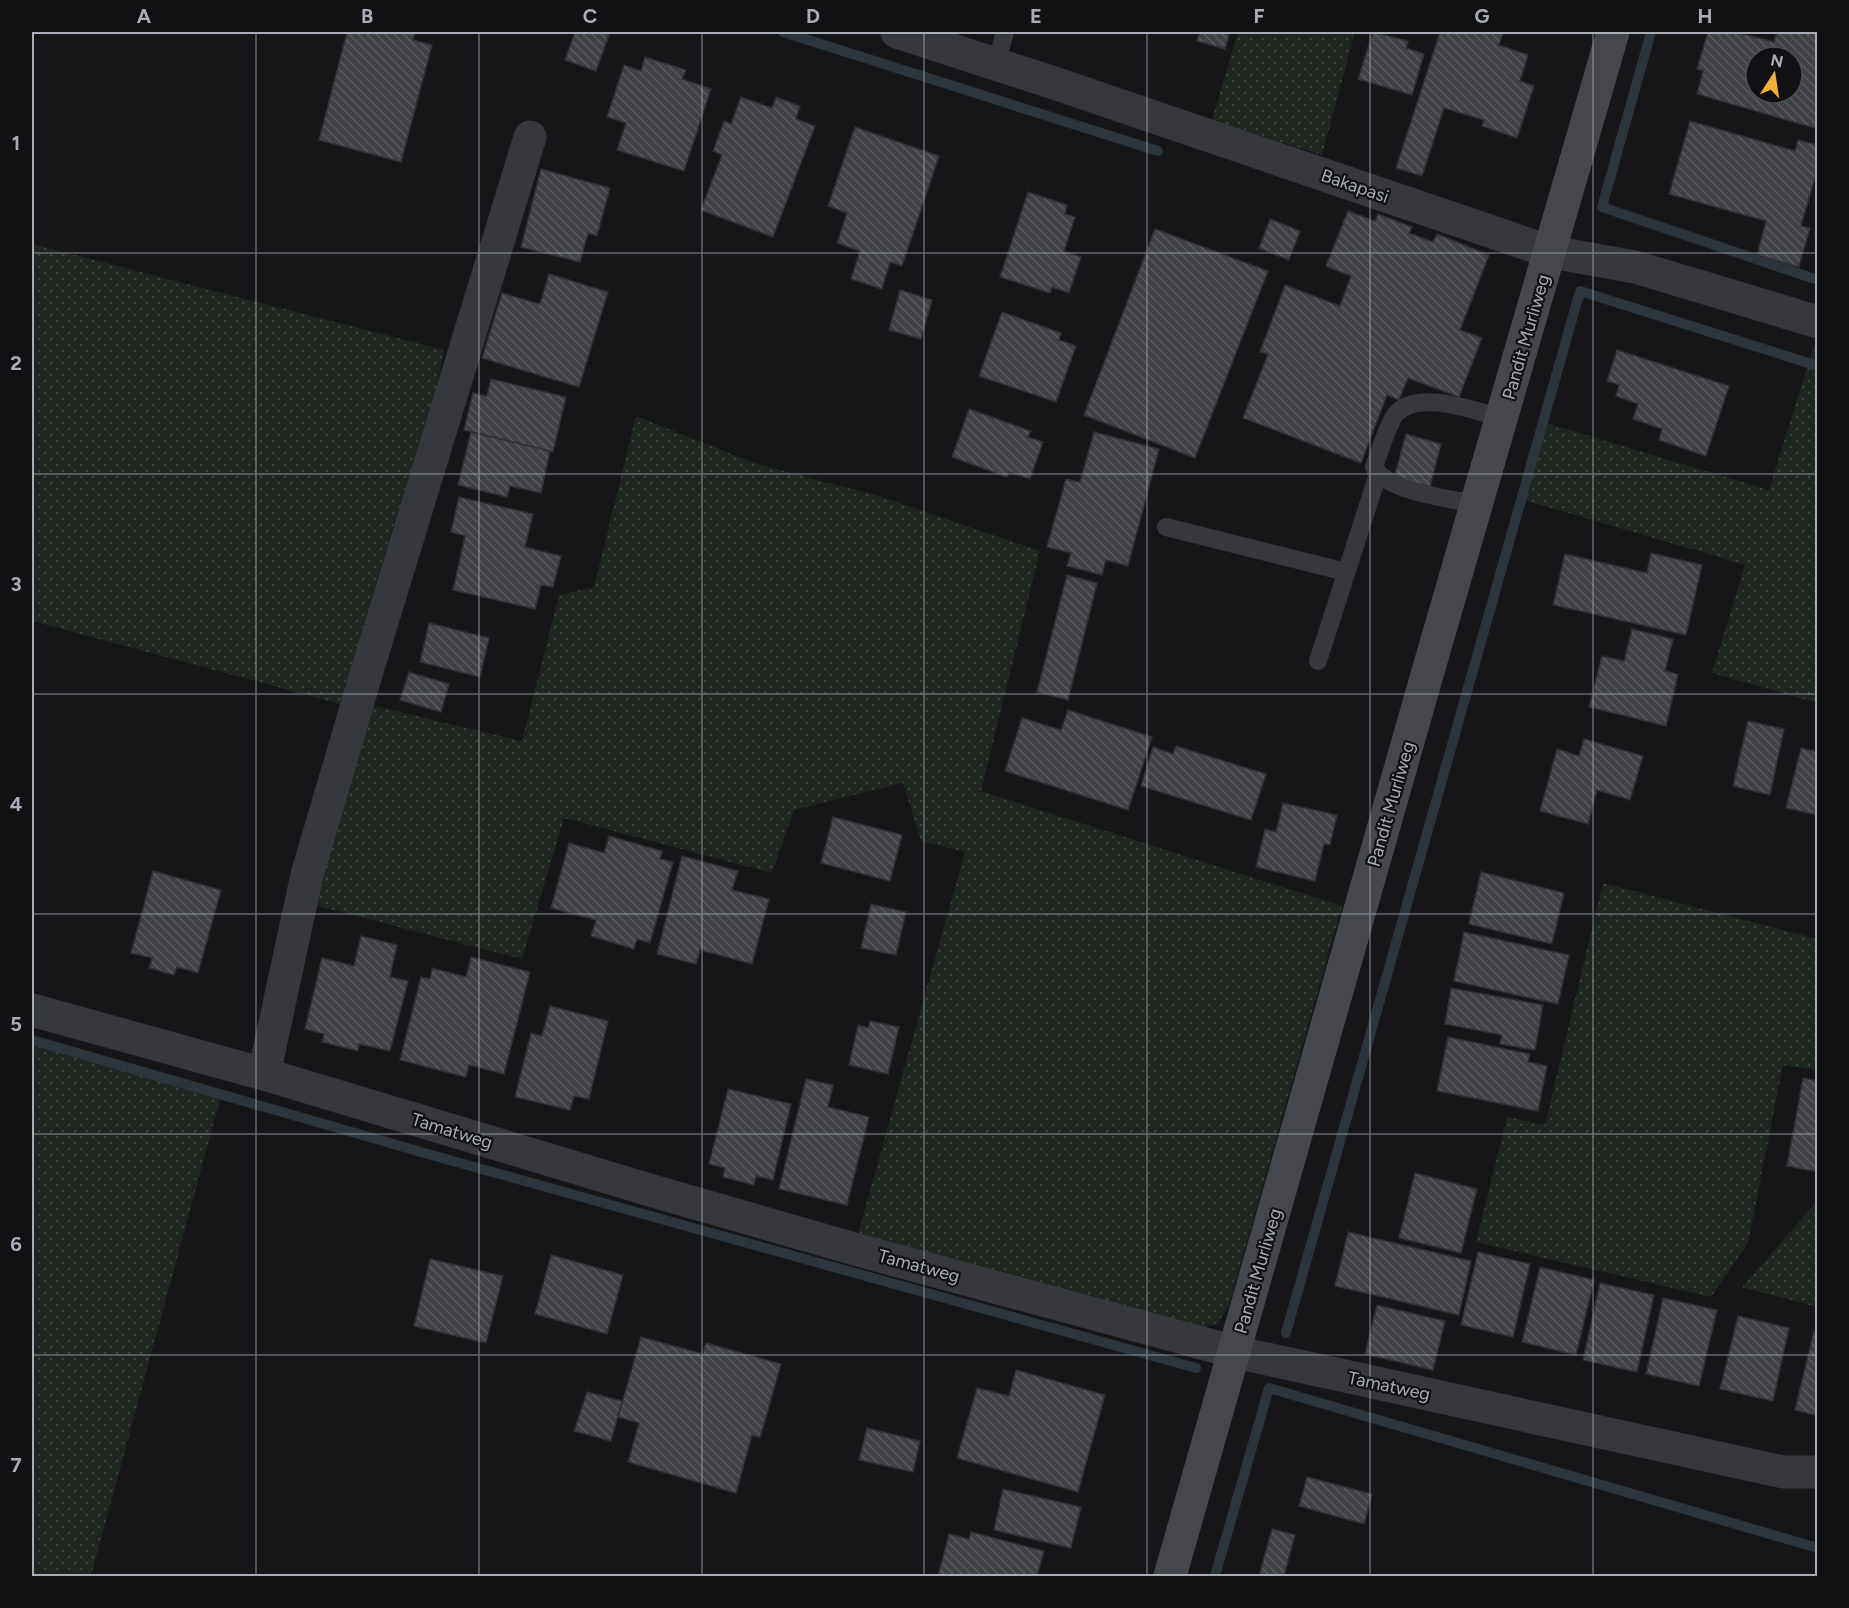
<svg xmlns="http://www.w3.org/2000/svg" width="1849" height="1608" viewBox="0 0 1849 1608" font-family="Figtree,sans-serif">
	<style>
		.grass { fill: url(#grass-dots) }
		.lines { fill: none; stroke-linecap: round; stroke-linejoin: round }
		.stream { stroke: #2c353c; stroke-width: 10 }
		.building { fill: url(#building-back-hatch); stroke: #303034; stroke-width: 1.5; fill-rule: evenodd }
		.lane { stroke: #37383d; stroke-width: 18 }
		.street { stroke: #37383d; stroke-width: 33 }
		.secondary { stroke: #45474d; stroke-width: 33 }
		.grid { fill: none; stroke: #a8adb8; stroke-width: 1.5; stroke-opacity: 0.55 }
		.labels { text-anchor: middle; stroke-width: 4.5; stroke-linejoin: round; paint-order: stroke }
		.street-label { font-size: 18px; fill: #a8adb8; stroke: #111113 }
		.neatline { fill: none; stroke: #a8adb8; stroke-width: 2 }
		.grid-label { font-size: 20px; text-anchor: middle; font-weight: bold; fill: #a8adb8 }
	</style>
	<defs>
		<pattern id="grass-dots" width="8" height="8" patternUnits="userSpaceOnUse" patternTransform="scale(1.5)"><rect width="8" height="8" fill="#1e261f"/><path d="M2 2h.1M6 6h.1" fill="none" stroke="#3c433d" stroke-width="1.8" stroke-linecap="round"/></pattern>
		<pattern id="building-back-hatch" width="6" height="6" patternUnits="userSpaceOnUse" patternTransform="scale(1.5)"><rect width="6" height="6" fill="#404145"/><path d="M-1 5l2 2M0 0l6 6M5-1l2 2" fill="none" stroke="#595a5e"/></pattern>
	</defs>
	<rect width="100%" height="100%" fill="#161618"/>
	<g class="grass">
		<polygon points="1238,32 1355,32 1322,155 1212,120"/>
		<polygon points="32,244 444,350 433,406 393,527 340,704 32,621"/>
		<polygon points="1816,339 1818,339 1817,703 1712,673 1745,565 1521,499 1543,422 1769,490"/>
		<polygon points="636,416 754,463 882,497 1040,551 981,791 1342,906 1229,1305 1218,1323 1202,1328 857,1237 965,852 921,841 903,783 794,810 772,873 564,818 522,959 310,904 366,704 522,741 559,595 594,587"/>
		<polygon points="1603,883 1817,939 1817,1070 1783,1065 1748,1243 1711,1297 1476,1242 1507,1117 1545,1125"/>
		<polygon points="32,1040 221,1096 91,1576 32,1576"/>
		<polygon points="1817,1201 1817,1307 1742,1287"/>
	</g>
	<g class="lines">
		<g class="stream">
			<polyline points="783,32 1158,151"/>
			<polyline points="1651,32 1602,207 1818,280"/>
			<polyline points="32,1040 435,1156 1196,1368"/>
			<polyline points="1286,1333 1580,291 1818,366"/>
			<polyline points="1215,1576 1269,1388 1818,1548"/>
		</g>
	</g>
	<g class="building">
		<polygon points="347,32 415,32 413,40 432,45 401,162 319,140"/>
		<polygon points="575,32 610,32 596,71 565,60"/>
		<polygon points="1200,32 1230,32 1225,49 1197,41"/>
		<polygon points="1373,32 1408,41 1406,48 1424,54 1412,95 1358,79"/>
		<polygon points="1440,32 1503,32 1499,45 1528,55 1520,81 1534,86 1517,138 1482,126 1484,120 1444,108 1422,176 1396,168"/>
		<path d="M1708 32H1735L1774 42 1777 32H1818V129L1697 94 1703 71 1697 69ZM1756 57H1792V93H1756Z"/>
		<polygon points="645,57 686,70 682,79 711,89 684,171 617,150 626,123 607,117 624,65 641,71"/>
		<polygon points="741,97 772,108 776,97 800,106 796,119 815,126 773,237 701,210 722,155 713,151 724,121 731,124"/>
		<polygon points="1690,121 1795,151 1798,140 1818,145 1818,167 1801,226 1810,228 1799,267 1757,255 1766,221 1669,194"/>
		<polygon points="855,127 939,156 902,266 890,262 882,289 851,279 860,251 837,243 847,213 828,206"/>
		<polygon points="541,169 610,188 597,236 588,233 580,262 521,247"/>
		<polygon points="1028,192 1067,205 1065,214 1075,217 1064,251 1081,257 1069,293 1052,287 1050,293 1000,277"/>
		<polygon points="1348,211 1375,221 1378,214 1412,227 1409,233 1433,242 1437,234 1489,255 1460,330 1482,338 1459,397 1408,378 1399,400 1387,395 1361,463 1243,418 1268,354 1260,352 1285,285 1340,306 1351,276 1326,266"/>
		<polygon points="1270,219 1300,231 1289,260 1259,248"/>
		<polygon points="1155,229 1268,271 1195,458 1084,415"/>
		<polygon points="549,274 608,292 579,387 482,358 502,293 540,304"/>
		<polygon points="900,290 932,300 921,339 889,330"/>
		<polygon points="1002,312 1061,333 1059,340 1076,346 1056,402 979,376"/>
		<polygon points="1617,350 1729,386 1706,456 1659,440 1662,429 1633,419 1638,404 1616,396 1619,385 1607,381"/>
		<polygon points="491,379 566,397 553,452 464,430 473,393 487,396"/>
		<polygon points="969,409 1031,431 1028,437 1043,442 1030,479 1009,472 1007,477 952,457"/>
		<polygon points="471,432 550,451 541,493 510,486 507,497 458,485"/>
		<polygon points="1094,432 1159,449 1128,566 1106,560 1102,575 1067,566 1071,553 1047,547 1066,479 1080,482"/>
		<polygon points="1406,434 1441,444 1430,487 1394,478"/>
		<polygon points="459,497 533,514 525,547 561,556 553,587 541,585 535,609 453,590 465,536 451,532"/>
		<polygon points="1651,553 1702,565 1686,635 1553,605 1565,554 1647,573"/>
		<polygon points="1067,575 1097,583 1068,700 1037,692"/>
		<polygon points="429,623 489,638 480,677 420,662"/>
		<polygon points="1632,629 1673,639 1665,671 1678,674 1666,726 1589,707 1602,656 1624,661"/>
		<polygon points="409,672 449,684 441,712 400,700"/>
		<polygon points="1068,710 1152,737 1128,810 1005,771 1022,718 1061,730"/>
		<polygon points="1748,721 1784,729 1770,795 1733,786"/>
		<polygon points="1584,739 1643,756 1630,800 1597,790 1588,824 1540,811 1557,749 1579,756"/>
		<polygon points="1176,746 1266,774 1251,820 1141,786 1153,747 1173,754"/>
		<polygon points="1801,748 1818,752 1818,815 1786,808"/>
		<polygon points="1283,803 1337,815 1330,845 1324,844 1315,881 1256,867 1265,829 1276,832"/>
		<polygon points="833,817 902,835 890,881 821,863"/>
		<polygon points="609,836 662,851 660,859 673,862 650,943 637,939 634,949 591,936 596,920 551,908 569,843 604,853"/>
		<polygon points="682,856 738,871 732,890 769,899 752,964 700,950 696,964 657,954"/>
		<polygon points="153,871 221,890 198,973 177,967 174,975 149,968 152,958 131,953"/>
		<polygon points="1481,872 1564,893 1552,944 1469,924"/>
		<polygon points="871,904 906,912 896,955 861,948"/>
		<polygon points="1464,932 1569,955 1558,1004 1454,981"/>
		<polygon points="361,936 397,945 390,977 408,981 390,1051 359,1044 358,1051 322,1042 324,1034 305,1029 322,958 354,966"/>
		<polygon points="471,957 530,972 504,1074 469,1065 466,1077 400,1060 421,977 430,979 432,968 466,977"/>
		<polygon points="1451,988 1543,1005 1535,1050 1500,1044 1502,1035 1445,1024"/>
		<polygon points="550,1006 608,1021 589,1099 574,1096 570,1110 515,1097 531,1033 542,1036"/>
		<polygon points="870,1021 899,1027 888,1074 849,1065 858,1025 868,1028"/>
		<polygon points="1448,1037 1530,1054 1528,1062 1547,1066 1538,1111 1437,1091"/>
		<polygon points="1803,1078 1818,1081 1818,1172 1787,1166"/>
		<polygon points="806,1079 833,1085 828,1107 869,1117 847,1205 779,1189"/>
		<polygon points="728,1089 791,1104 773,1180 756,1176 754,1185 723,1177 725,1168 709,1164"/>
		<polygon points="1415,1173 1477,1189 1461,1253 1399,1238"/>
		<polygon points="1348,1232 1471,1261 1459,1315 1335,1286"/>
		<polygon points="1478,1252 1530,1264 1513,1337 1461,1325"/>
		<polygon points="551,1255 623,1275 607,1334 535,1314"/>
		<polygon points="430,1259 503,1276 486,1343 414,1326"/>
		<polygon points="1540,1267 1594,1280 1576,1355 1522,1342"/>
		<polygon points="1600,1283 1654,1295 1637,1372 1583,1360"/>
		<polygon points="1663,1298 1717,1310 1699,1386 1646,1374"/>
		<polygon points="1377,1305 1445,1321 1433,1370 1365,1354"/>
		<polygon points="1738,1316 1789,1328 1773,1401 1720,1389"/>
		<polygon points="1814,1331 1818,1332 1818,1416 1795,1410"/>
		<polygon points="641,1337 703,1354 706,1343 781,1364 760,1438 752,1435 736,1493 628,1462 639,1423 618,1417"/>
		<polygon points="1016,1370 1105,1395 1078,1492 957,1458 977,1388 1009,1396"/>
		<polygon points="587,1392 622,1401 611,1441 574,1431"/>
		<polygon points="867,1428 920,1441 913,1472 859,1460"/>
		<polygon points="1307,1477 1372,1494 1364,1524 1299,1506"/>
		<polygon points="1003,1489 1081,1507 1071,1548 994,1530"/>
		<polygon points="1272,1529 1295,1535 1284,1576 1259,1576"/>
		<polygon points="971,1532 1044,1551 1037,1576 938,1576 949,1534 969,1539"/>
	</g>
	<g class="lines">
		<g class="lane">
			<polyline points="996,64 1005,32"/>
			<path d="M1477 504C1451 499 1387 492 1374 467 1379 454 1387 426 1395 415 1416 388 1475 411 1502 418"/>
			<polyline points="1166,527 1346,572"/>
			<polyline points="1318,661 1378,474"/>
		</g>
		<g class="street">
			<polyline points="897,32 1054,83 1551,252 1635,267 1818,322"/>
			<polyline points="32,1010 264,1074 653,1191 858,1250 1235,1352 1783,1472 1818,1472"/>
			<polyline points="264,1074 307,875 367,671 530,137"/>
		</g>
		<polyline class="secondary" points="1170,1576 1429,668 1613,32"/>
	</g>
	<path class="grid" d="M256 32V1576M479 32V1576M702 32V1576M924 32V1576M1147 32V1576M1370 32V1576M1593 32V1576M32 253H1818M32 474H1818M32 694H1818M32 914H1818M32 1134H1818M32 1355H1818"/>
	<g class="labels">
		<g class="street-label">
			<text transform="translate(1355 186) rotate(19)" y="6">Bakapasi</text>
			<text transform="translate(1526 337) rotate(-74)" y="6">Pandit Murliweg</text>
			<text transform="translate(1391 804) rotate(-74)" y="6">Pandit Murliweg</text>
			<text transform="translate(452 1131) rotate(17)" y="6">Tamatweg</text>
			<text transform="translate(919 1266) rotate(15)" y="6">Tamatweg</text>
			<text transform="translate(1258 1271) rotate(-74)" y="6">Pandit Murliweg</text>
			<text transform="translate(1389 1386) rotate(12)" y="6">Tamatweg</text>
		</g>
	</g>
	<rect width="1849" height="1608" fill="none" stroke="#111113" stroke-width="66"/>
	<g transform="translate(1774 75) rotate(12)"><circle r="28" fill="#111113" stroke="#4d4f55" stroke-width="1.5"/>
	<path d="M0-4.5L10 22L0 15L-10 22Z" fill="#f2b134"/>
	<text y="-9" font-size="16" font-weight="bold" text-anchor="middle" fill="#a8adb8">N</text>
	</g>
	<rect x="33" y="33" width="1783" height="1542" class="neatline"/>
	<g class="grid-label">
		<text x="144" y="23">A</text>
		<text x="367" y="23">B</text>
		<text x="590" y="23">C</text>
		<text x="813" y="23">D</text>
		<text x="1036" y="23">E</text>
		<text x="1259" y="23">F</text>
		<text x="1482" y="23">G</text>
		<text x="1705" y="23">H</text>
		<text x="16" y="150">1</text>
		<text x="16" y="370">2</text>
		<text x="16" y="591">3</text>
		<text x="16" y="811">4</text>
		<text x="16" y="1031">5</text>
		<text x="16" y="1251">6</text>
		<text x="16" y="1472">7</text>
	</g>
</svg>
